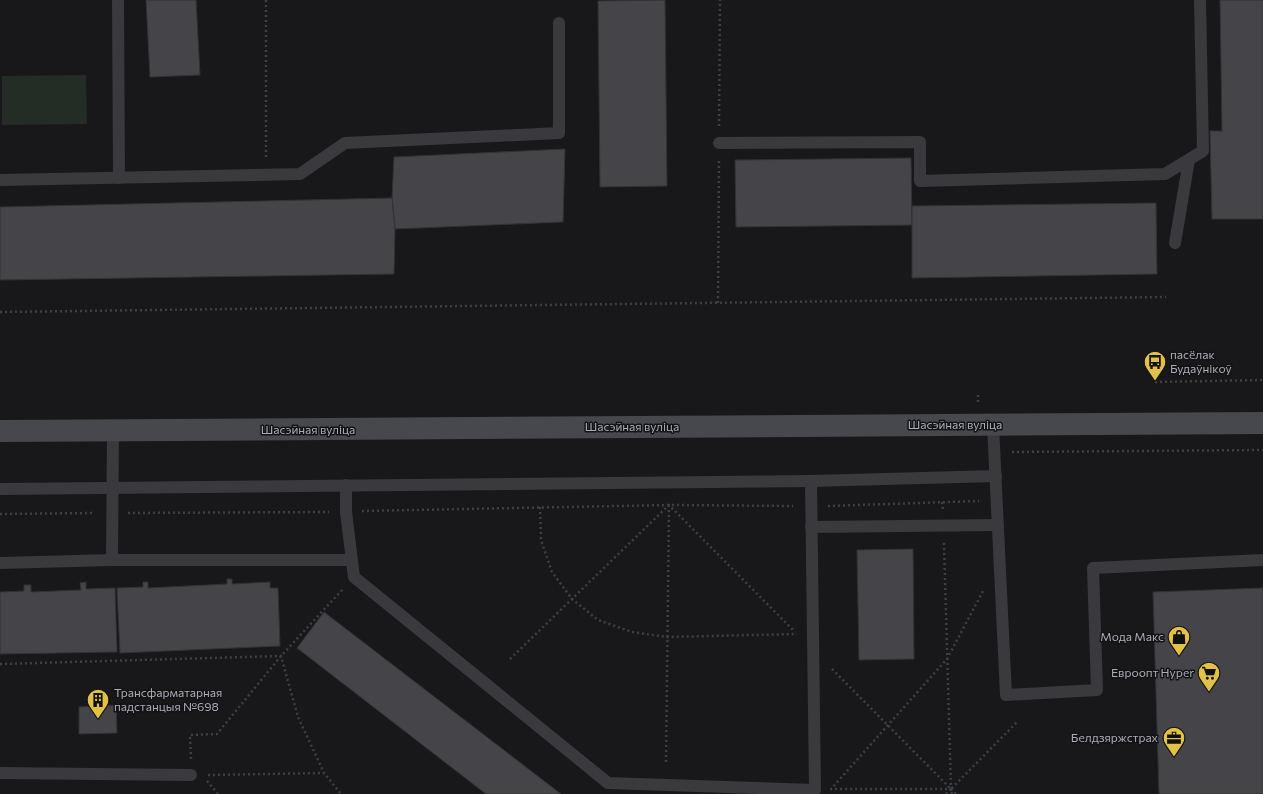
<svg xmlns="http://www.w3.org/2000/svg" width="1263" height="794" font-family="Commissioner,sans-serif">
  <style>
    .green { fill: #242c26 }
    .building { fill: #454549; stroke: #323235 }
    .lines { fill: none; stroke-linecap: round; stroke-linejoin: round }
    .path { stroke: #3f4045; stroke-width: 2.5; stroke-dasharray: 2 3; stroke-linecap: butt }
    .lane { stroke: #39393e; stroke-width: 12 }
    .secondary { stroke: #47484e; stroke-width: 22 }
    .labels { text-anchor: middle; stroke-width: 3; stroke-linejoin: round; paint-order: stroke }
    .poi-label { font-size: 12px; fill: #abaeb8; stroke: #131315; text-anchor: end }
    .street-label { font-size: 12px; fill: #abaeb8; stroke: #131315 }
  </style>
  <rect width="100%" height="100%" fill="#18181a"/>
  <polygon class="green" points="86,75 87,124 2,125 2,76"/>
  <g class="building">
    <polygon points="146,0 196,0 200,75 150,77"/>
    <polygon points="665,0 667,186 600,187 598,1"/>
    <polygon points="1220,0 1263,0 1263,219 1212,219 1210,131 1222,131"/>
    <polygon points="565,149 563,222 395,229 392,198 394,157"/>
    <polygon points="911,158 912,225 736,227 735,160"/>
    <polygon points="392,198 395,229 394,274 0,280 0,207"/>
    <polygon points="1156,203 1157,274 912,278 912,206"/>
    <polygon points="913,549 914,659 859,660 857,550"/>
    <polygon points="227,579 232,579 232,584 270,582 270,588 278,588 280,646 120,653 117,588 143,587 143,582 148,582 148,588 227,584"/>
    <polygon points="86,582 86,589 115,588 117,652 0,654 0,592 24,591 24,585 31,585 31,592 81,590 80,583"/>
    <polygon points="1263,588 1263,794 1159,794 1153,592"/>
    <polygon points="324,612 561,794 486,794 297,648"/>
    <polygon points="116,705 117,733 79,734 79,707"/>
  </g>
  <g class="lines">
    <g class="path">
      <polyline points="266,0 266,157"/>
      <polyline points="719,126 720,0"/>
      <polyline points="718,303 719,159"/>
      <polyline points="0,312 1166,297"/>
      <polyline points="1155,382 1263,380"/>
      <polyline points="978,395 978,403"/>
      <polyline points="1012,452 1263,450"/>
      <polyline points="942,502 943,510"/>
      <polyline points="828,506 979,501"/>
      <polyline points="540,507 541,540 552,572 572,599 598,620 632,632 667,637 797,634"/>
      <polyline points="362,511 669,505 793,506"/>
      <polyline points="128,513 329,512"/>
      <polyline points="0,514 95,513"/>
      <polyline points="944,543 951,789 831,789 947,659 983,591"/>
      <polyline points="510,659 669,505 795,632"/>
      <polyline points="0,664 281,656 298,717 324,773 341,794"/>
      <polyline points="832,669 951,789 1017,722"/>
      <polyline points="191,759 190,735 217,734 281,656 343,589"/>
      <polyline points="666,762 669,506"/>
      <polyline points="208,775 324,773"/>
      <polyline points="207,781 218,794"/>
      <polyline points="946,794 951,789"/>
      <polyline points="952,794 951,789 956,794"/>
    </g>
    <g class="lane">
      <polyline points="118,0 119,178"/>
      <polyline points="719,143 920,142 920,181 1165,174 1203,151 1200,0"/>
      <polyline points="0,180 300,174 345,143 559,133 559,23"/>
      <polyline points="1175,243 1189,160"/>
      <polyline points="993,425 1006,695 1097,690 1093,568 1263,560"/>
      <polyline points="346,485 346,512 354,577 608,783 815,790 811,481"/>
      <polyline points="0,489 811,481 996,476"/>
      <polyline points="811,527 998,525"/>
      <polyline points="112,560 351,560"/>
      <polyline points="0,563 112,560 113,431"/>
      <polyline points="0,773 191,775"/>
    </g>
    <polyline class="secondary" points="0,431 1263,423"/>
  </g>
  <defs>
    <g id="bus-pin" transform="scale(1.15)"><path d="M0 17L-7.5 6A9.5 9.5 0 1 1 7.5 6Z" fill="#e2c147" stroke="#131315"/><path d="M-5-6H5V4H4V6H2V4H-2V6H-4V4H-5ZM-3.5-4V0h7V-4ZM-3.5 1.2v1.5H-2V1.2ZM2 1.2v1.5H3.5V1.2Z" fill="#111"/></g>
    <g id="shop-pin" transform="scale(1.15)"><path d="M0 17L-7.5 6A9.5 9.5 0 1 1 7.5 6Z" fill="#e2c147" stroke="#131315"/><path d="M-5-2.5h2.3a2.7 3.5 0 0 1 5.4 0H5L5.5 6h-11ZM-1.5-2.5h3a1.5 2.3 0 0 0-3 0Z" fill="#111"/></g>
    <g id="supermarket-pin" transform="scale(1.15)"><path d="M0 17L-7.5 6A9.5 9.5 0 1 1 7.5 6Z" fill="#e2c147" stroke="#131315"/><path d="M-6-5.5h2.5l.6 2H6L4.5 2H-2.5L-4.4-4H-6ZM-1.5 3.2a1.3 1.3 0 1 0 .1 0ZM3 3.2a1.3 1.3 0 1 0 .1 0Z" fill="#111"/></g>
    <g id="building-pin" transform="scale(1.15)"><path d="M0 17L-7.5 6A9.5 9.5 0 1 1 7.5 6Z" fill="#e2c147" stroke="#131315"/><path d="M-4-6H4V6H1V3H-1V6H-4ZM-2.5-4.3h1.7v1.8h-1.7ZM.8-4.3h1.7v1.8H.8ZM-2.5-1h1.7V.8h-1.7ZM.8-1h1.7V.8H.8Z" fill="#111"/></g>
    <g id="office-pin" transform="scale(1.15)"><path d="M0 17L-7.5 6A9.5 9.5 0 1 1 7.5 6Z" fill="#e2c147" stroke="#131315"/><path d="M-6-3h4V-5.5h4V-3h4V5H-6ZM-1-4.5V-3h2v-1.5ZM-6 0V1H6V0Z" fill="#111"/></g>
  </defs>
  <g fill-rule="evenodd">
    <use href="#bus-pin" x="1155" y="362"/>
    <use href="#shop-pin" x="1179" y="637"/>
    <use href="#supermarket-pin" x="1209" y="673"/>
    <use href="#building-pin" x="98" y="700"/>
    <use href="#office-pin" x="1174" y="738"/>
  </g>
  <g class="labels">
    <g class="poi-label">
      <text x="1170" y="359" text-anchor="start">пасёлак<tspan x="1170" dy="14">Будаўнікоў</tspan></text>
      <text x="1164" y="641">Мода Макс</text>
      <text x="1194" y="677">Евроопт Hyper</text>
      <text x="114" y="697" text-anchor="start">Трансфарматарная<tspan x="114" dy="14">падстанцыя №698</tspan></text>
      <text x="1158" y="742">Белдзяржстрах</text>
    </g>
    <g class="street-label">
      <text x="955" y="429">Шасэйная вуліца</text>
      <text x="632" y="431">Шасэйная вуліца</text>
      <text x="308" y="434">Шасэйная вуліца</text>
    </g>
  </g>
</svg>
